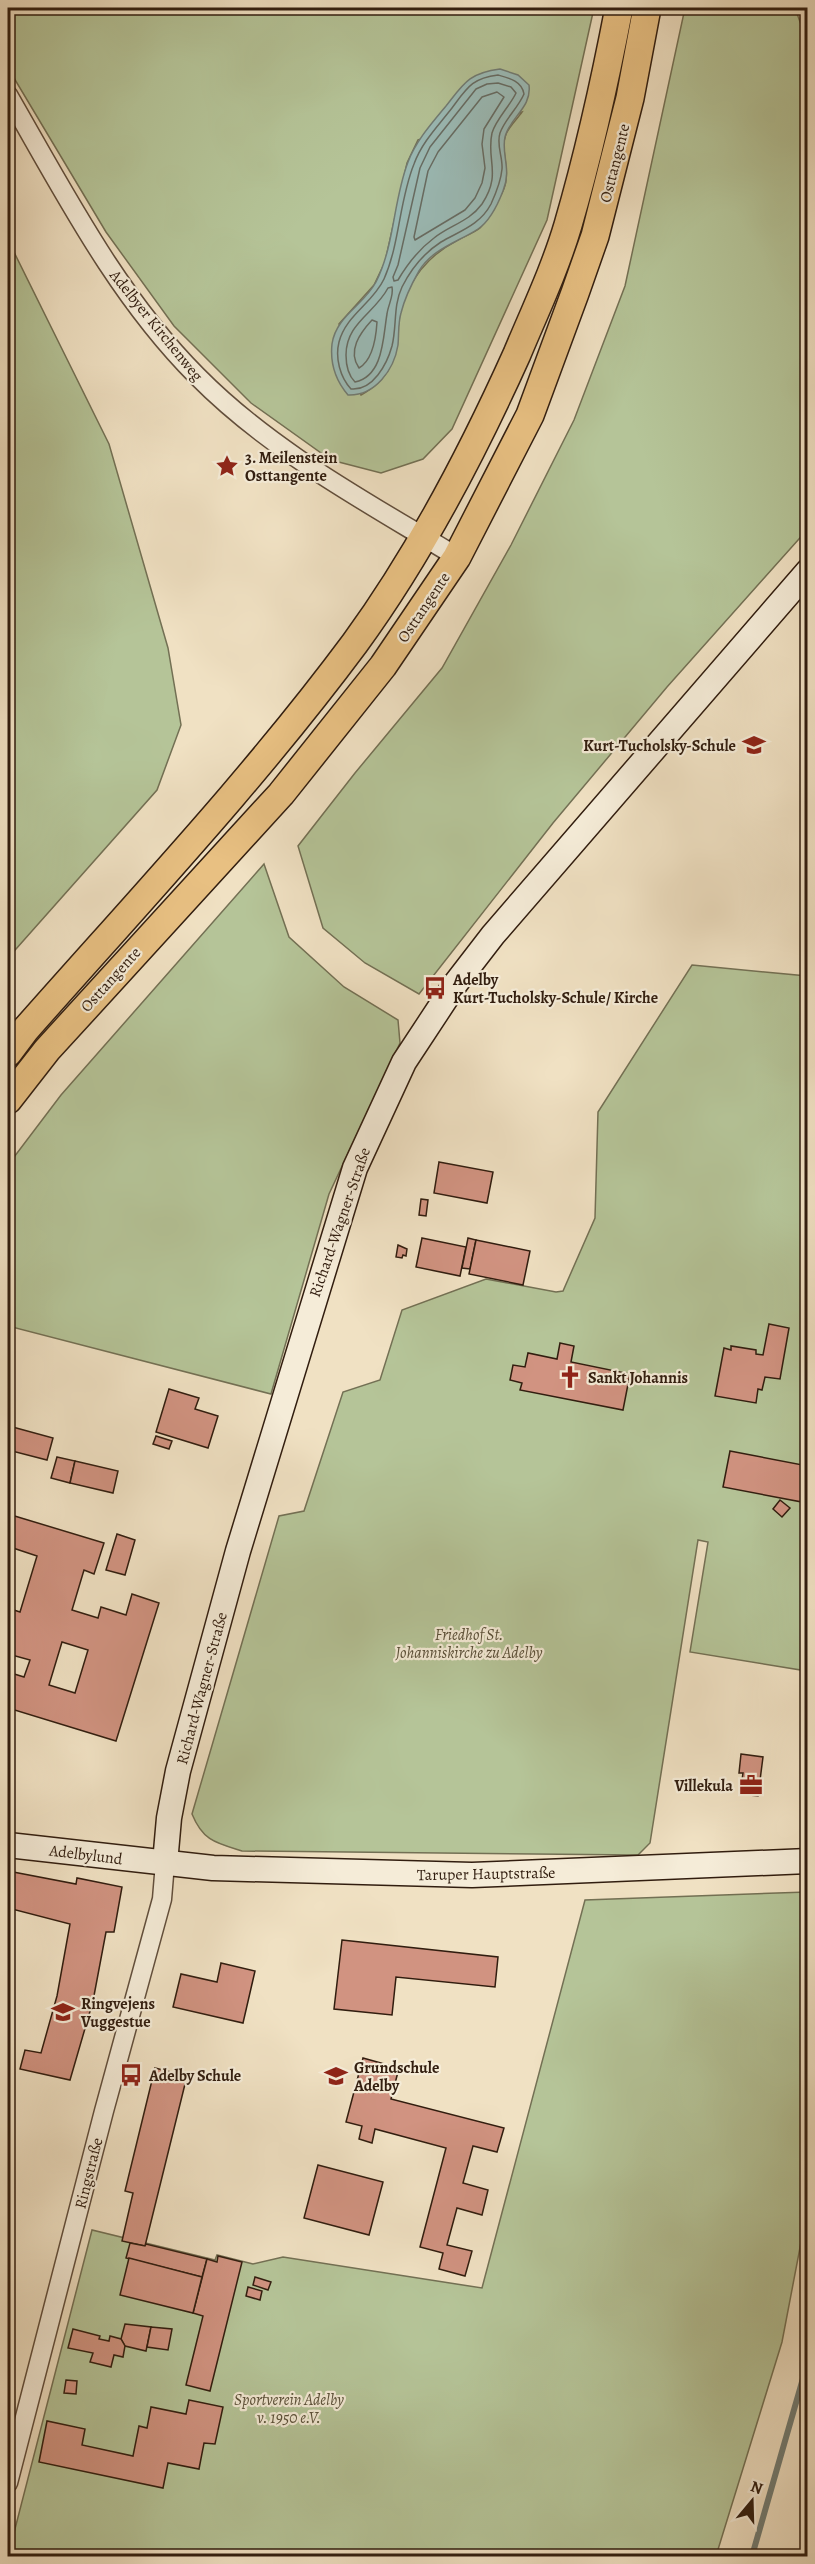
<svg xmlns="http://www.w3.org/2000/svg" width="815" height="2564" font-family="Alegreya,serif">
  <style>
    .green { fill: #b5c498; stroke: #737054; stroke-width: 1.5; fill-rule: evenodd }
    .water { fill: #9bbcb8; stroke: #717c74; stroke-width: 1.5 }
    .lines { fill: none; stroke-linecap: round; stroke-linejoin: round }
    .shore { stroke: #666c64; stroke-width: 1.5 }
    .stream { stroke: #717c74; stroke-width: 6 }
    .building { fill: #d19381; stroke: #311d0f; stroke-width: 1.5; fill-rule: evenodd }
    .street-casing { stroke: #614e3c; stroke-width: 21 }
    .secondary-casing { stroke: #311d0f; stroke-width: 27 }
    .primary-casing { stroke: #311d0f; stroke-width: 30 }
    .street { stroke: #f5ecd8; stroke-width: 18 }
    .secondary { stroke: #f5ecd8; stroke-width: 24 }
    .primary { stroke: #e8c082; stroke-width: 27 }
    .labels { text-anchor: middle; stroke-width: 4.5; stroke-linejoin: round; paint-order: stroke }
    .street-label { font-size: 16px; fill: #311d0f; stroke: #f5ecd8 }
    .poi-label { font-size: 16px; font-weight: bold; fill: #311d0f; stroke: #f5ecd8; text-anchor: start }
    .park-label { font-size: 16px; font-style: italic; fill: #594f38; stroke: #f5ecd8 }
  </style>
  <rect width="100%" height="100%" fill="#f0e1c3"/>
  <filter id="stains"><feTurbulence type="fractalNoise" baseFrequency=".00333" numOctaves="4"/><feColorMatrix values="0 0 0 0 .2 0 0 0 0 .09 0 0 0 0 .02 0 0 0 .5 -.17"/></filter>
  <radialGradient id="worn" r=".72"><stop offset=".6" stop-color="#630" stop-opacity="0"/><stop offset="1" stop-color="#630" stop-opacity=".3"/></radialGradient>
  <g class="green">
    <path d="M8 8H594L547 220 452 429 423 459 381 473 331 460 251 403 174 326 106 232 8 68ZM522 112C517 119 509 127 506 134 499 151 513 173 502 193 496 203 489 219 480 228 474 233 463 237 456 241 435 252 420 267 409 288 387 328 412 367 361 395L339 324 374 285 385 262 407 163 418 140Z"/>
    <polygon points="685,8 795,8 807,41 807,530 667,687 553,823 419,994 365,963 323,928 298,846 355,773 442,668 511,545 574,420 625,286"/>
    <polygon points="8,240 109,444 168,648 181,725 157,790 8,958"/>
    <polygon points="264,864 289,937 344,987 398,1020 400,1043 329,1194 271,1394 8,1326 8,1165 61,1095"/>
    <path d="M692 965 807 976V1671L690 1652 708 1542 698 1540 650 1843 638 1855 242 1851C216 1843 203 1841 192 1814L279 1516 304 1511 343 1392 380 1380 402 1310 486 1279 556 1292 563 1291 595 1218 598 1112Z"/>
    <polygon points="807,1892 807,2211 782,2342 716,2556 8,2556 92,2230 215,2260 217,2255 253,2264 283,2257 482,2288 585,1900"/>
  </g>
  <path class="water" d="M500 69 518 75 529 85C532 108 510 117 505 137 501 154 512 169 503 191 498 204 490 221 478 229 458 242 432 249 419 271 411 285 405 297 401 313 398 323 399 334 398 345 394 370 375 396 348 395 336 381 330 363 332 344 336 316 364 305 376 282 395 244 393 201 408 162 416 141 431 124 446 106 464 83 469 73 500 69Z"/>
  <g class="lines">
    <g class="shore">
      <path d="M498 75C509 78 522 81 524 94 518 108 505 119 500 133 496 145 503 157 502 169 501 181 496 193 491 204 480 225 460 231 441 242 424 253 411 269 402 287 393 306 397 326 392 346 387 364 373 391 351 389 340 377 335 358 339 342 346 315 373 303 384 279 400 243 399 201 414 164 422 142 438 126 452 108 467 88 472 78 498 75Z"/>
      <path d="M498 83 511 87 516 93C510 106 496 119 492 133 486 160 502 174 482 204 469 222 450 225 434 238 418 250 408 263 398 280L394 281 393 277 398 265 420 168 430 147 476 89 487 84Z"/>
      <polygon points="497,92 504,97 484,129 482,144 485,168 482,183 475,198 465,210 415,240 414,237 428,171 438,152 482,97"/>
      <path d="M392 287C394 296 388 305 387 314 383 336 384 376 355 382 348 375 346 364 346 355 346 323 375 313 388 288Z"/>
      <path d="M372 320 377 322C376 338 373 360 359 368 347 351 360 333 372 320Z"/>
    </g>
    <polyline class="stream" points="752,2556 808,2361"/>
  </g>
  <g class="building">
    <polygon points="439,1162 493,1172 487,1203 434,1193"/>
    <polygon points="421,1199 428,1200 426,1216 419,1215"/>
    <polygon points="422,1238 466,1247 460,1276 416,1267"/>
    <polygon points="468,1238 476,1240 470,1269 462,1268"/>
    <polygon points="476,1240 530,1251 523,1285 469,1274"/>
    <polygon points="398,1245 407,1249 406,1256 403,1255 402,1258 396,1257"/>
    <polygon points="769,1324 789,1328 780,1379 765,1377 762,1390 758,1389 756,1403 715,1396 724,1348 731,1350 731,1346 756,1350 756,1354 763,1355"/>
    <polygon points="804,1331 808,1332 808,1349 801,1348"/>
    <polygon points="560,1343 574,1346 571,1362 630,1374 623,1410 520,1390 522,1383 510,1380 513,1365 525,1367 528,1353 557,1359"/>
    <polygon points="169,1389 199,1398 195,1409 218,1416 208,1448 156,1432"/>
    <polygon points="9,1426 53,1438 47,1460 8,1450"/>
    <polygon points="156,1436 172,1441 169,1449 153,1444"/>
    <polygon points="730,1451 808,1466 802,1502 723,1487"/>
    <polygon points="57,1457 75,1461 70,1483 51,1478"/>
    <polygon points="75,1461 118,1471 113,1493 70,1483"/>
    <polygon points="780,1500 790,1508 782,1517 773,1509"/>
    <path d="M8 1514 104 1543 94 1574 84 1570 72 1610 98 1618 101 1607 126 1615 132 1594 159 1603 116 1741 8 1708V1672L24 1677 30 1660 8 1654V1608L20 1612 37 1556 13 1548 8 1566ZM62 1642 88 1650 75 1693 49 1685Z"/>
    <polygon points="117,1534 135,1540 125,1575 106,1570"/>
    <polygon points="741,1754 763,1757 758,1796 740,1794 743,1773 739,1773"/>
    <polygon points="8,1871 76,1884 77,1878 122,1887 114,1932 106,1932 93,2001 70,2080 20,2069 25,2050 41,2053 57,1996 70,1924 8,1908"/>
    <polygon points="342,1940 498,1957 495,1987 396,1977 392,2015 334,2009"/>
    <polygon points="221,1963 255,1971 243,2023 173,2007 181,1974 217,1982"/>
    <polygon points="363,2058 399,2068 391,2099 504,2128 497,2152 473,2146 463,2183 488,2190 482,2215 457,2208 447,2245 472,2251 465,2276 439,2269 443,2253 420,2247 446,2148 375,2129 372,2143 359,2139 362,2126 346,2122"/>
    <polygon points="155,2068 187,2076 145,2246 122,2241 133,2193 125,2191"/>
    <polygon points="318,2165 383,2182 369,2235 304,2218"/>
    <polygon points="130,2243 145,2246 146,2244 207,2259 202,2277 126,2258"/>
    <polygon points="218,2256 242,2262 210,2391 186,2385 203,2316 193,2313 207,2259 217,2262"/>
    <polygon points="129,2258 202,2277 193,2313 120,2295"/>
    <polygon points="255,2277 271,2282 268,2290 253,2285"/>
    <polygon points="248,2287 262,2291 260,2300 246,2296"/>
    <polygon points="125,2324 151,2327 146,2351 125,2346 121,2339"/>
    <polygon points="151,2327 172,2329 168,2350 147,2347"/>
    <polygon points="73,2329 100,2336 99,2339 109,2341 110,2336 121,2339 125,2346 123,2357 114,2355 111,2367 90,2362 93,2353 68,2348"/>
    <polygon points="66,2380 77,2381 76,2394 64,2393"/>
    <polygon points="189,2400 223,2407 215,2444 204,2443 199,2469 168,2463 163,2488 39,2462 47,2421 85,2429 82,2445 133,2456 139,2426 147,2428 151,2407 186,2414"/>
  </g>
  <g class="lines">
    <g class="street-casing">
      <g id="street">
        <path d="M8 95C64 192 117 296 197 376 272 452 367 502 457 557"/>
        <polyline points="8,2483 104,2111 162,1899 165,1863"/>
      </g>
    </g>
    <g class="secondary-casing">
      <g id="secondary">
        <polyline points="8,1845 213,1868 472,1875 808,1861"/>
        <polyline points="165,1863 169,1818 178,1771 238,1551 355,1168 404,1062 456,983 493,935 808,571"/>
      </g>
    </g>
    <g class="primary-casing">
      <g id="primary">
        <path d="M8 1053 26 1029C138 902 254 779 355 643 420 554 472 454 517 354 535 311 555 269 568 225 589 153 605 81 619 8"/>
        <polyline points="8,1100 47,1050 281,794 383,666 457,557 530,415 575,293 595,236 630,98 647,8"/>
      </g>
    </g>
    <use href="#street" class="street"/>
    <use href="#secondary" class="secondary"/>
    <use href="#primary" class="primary"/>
  </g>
  <defs>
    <g id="sight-bare" transform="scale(1.8)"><path d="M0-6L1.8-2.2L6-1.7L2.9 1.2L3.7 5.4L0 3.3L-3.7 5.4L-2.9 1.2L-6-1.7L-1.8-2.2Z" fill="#8f2418" stroke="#f5ecd8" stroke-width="2.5" paint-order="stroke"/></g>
    <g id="school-bare" transform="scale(1.8)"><path d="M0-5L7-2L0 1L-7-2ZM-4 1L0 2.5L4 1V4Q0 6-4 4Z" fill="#8f2418" stroke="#f5ecd8" stroke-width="2.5" paint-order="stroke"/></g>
    <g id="bus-bare" transform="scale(1.8)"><path d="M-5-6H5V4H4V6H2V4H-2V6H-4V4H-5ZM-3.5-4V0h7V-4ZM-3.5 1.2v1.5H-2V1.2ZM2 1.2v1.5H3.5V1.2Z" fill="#8f2418" stroke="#f5ecd8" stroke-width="2.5" paint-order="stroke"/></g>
    <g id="church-bare" transform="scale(1.8)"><path d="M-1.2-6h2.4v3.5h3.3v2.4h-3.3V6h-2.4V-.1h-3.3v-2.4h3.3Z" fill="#8f2418" stroke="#f5ecd8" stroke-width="2.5" paint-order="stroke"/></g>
    <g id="office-bare" transform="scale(1.8)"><path d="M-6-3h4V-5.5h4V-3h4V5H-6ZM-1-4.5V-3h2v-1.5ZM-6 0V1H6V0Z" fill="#8f2418" stroke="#f5ecd8" stroke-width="2.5" paint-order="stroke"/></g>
  </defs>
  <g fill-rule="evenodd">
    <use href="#sight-bare" x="227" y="466"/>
    <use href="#school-bare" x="754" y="745"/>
    <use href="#bus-bare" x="435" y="988"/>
    <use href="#church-bare" x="570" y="1377"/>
    <use href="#office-bare" x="751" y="1785"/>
    <use href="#school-bare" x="63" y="2012"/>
    <use href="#bus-bare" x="131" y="2075"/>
    <use href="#school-bare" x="336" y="2076"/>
  </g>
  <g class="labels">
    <g class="street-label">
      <text transform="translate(614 163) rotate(-76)" y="6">Osttangente</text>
      <text transform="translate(157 325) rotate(51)" y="6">Adelbyer Kirchenweg</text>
      <text transform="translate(423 607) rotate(-56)" y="6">Osttangente</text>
      <text transform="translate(110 979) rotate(-48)" y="6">Osttangente</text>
      <text transform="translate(339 1222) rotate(-71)" y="6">Richard-Wagner-Straße</text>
      <text transform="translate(201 1688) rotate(-75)" y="6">Richard-Wagner-Straße</text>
      <text transform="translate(86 1854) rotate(7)" y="6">Adelbylund</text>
      <text transform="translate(486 1873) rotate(-1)" y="6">Taruper Hauptstraße</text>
      <text transform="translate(88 2173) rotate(-76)" y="6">Ringstraße</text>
    </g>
    <g class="poi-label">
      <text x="245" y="463">3. Meilenstein<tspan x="245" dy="18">Osttangente</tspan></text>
      <text x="736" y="751" text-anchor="end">Kurt-Tucholsky-Schule</text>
      <text x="453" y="985">Adelby<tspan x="453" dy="18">Kurt-Tucholsky-Schule/ Kirche</tspan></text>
      <text x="588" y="1383">Sankt Johannis</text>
      <text x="733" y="1791" text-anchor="end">Villekula</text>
      <text x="81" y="2009">Ringvejens<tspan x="81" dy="18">Vuggestue</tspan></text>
      <text x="354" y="2073">Grundschule<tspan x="354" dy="18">Adelby</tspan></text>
      <text x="149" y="2081">Adelby Schule</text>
    </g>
    <g class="park-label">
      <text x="469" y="1640">Friedhof St.<tspan x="469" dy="18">Johanniskirche zu Adelby</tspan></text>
      <text x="289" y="2405">Sportverein Adelby<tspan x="289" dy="18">v. 1950 e.V.</tspan></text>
    </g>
  </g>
  <rect width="815" height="2564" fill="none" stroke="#f0e1c3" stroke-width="30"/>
  <rect x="9" y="9" width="797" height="2546" fill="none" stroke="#311d0f" stroke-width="3"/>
  <rect x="15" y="15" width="785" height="2534" fill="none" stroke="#311d0f" stroke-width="1.5"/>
  <g transform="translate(752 2501) rotate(19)" stroke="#f5ecd8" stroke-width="4.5" paint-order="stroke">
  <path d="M0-4.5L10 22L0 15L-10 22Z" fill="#311d0f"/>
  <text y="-9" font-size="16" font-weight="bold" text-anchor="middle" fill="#311d0f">N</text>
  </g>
  <rect width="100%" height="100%" filter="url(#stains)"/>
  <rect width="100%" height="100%" fill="url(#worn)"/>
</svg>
